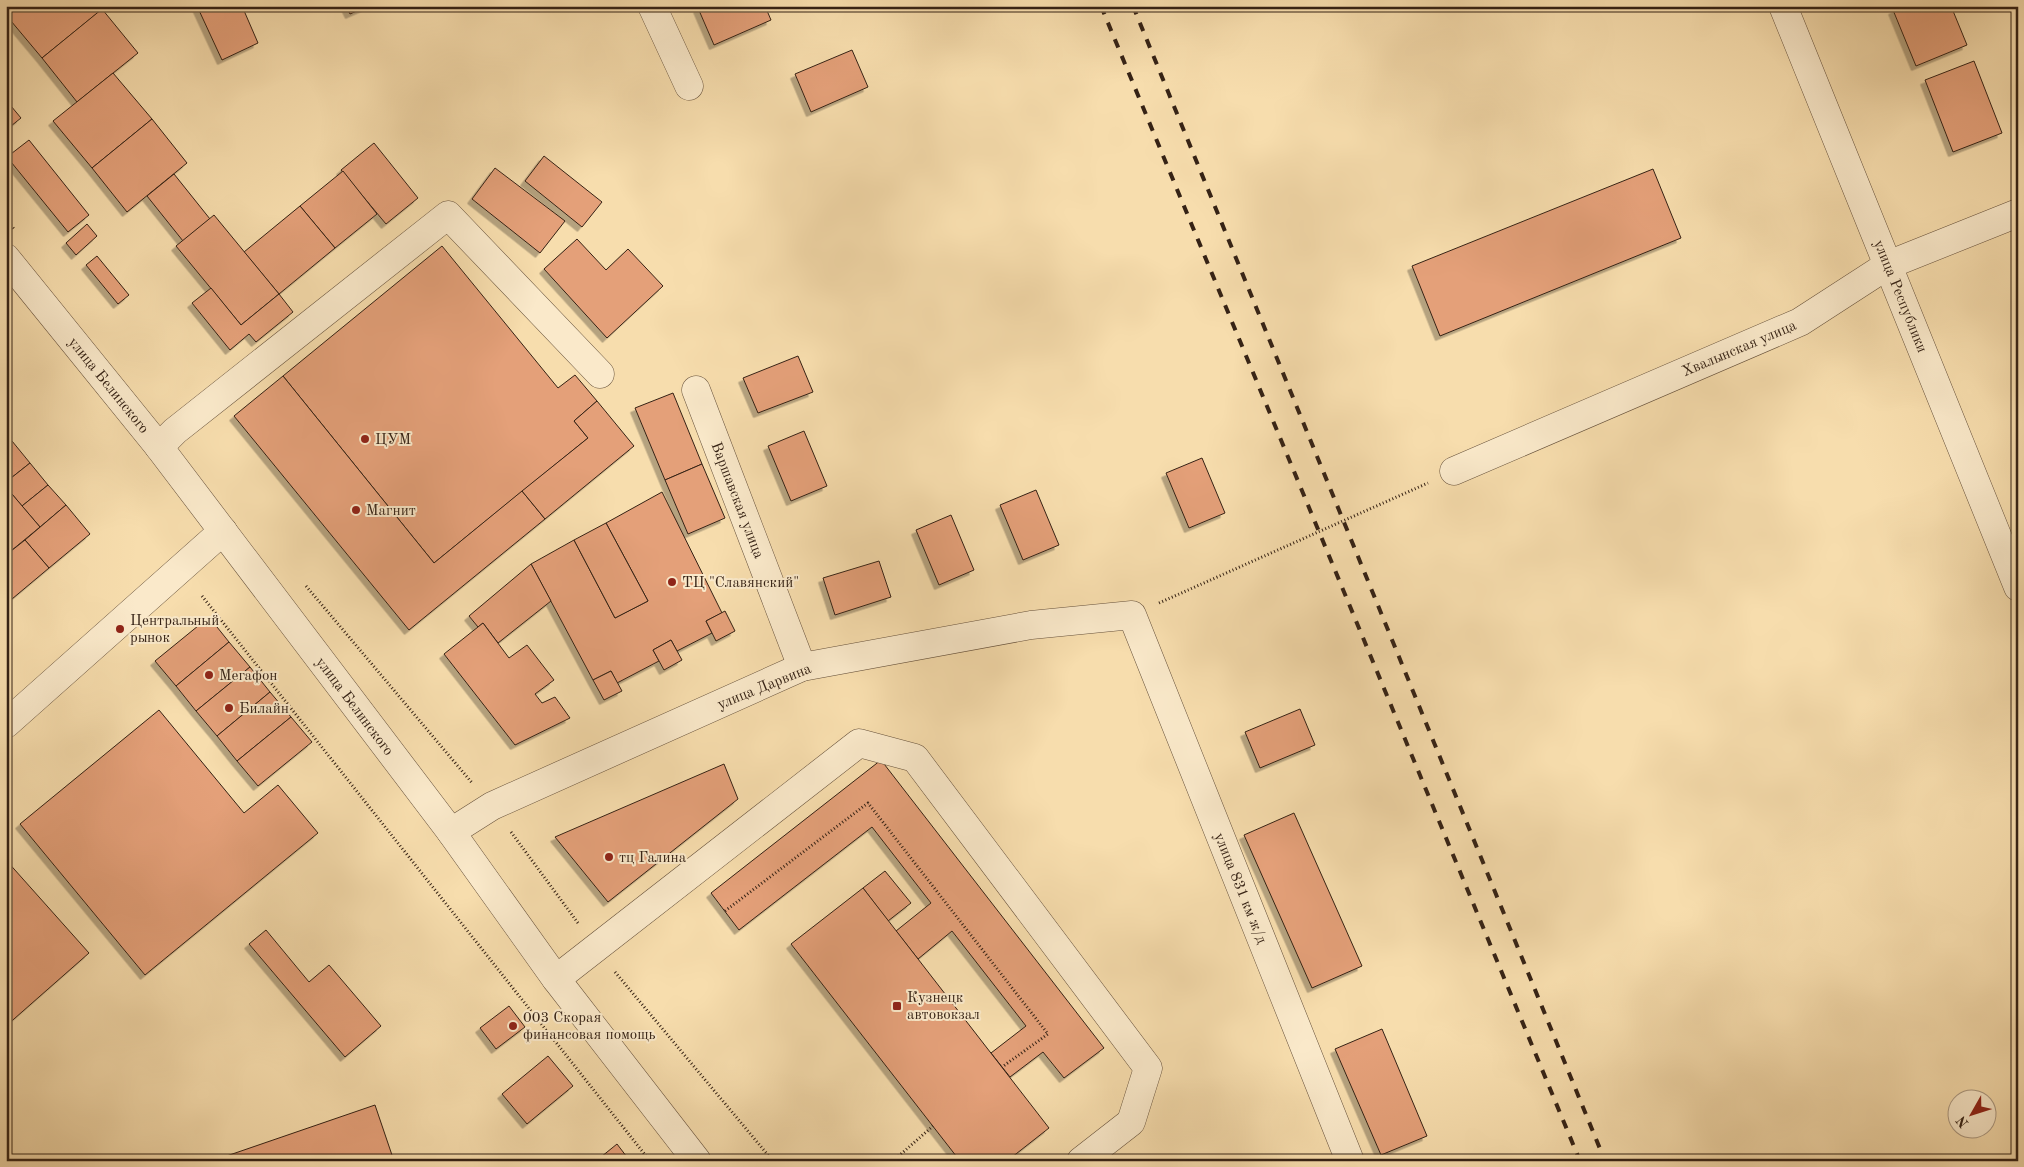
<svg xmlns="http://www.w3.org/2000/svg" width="2024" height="1167" font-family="'Old Standard TT',serif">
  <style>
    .building { fill: #e4a079; stroke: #352215; filter: url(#shadow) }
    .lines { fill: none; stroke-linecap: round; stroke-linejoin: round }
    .minor-casing { stroke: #66513b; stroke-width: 29 }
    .path { stroke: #352215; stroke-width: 3; stroke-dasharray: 1 2.5; stroke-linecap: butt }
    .minor { stroke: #fae9ca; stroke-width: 28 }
    .rail { stroke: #352215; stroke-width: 4; stroke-dasharray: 9 9; stroke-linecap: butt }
    .poi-dot { fill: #8f2418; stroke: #fae9ca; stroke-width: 2 }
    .labels { text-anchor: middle; stroke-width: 4; stroke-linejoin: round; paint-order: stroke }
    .street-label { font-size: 15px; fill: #352215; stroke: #fae9ca }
    .poi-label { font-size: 15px; fill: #352215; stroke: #fae9ca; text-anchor: start }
  </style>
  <defs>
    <filter id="shadow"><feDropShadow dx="-4.5" dy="4.5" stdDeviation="0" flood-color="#0004"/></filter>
  </defs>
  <rect width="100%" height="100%" fill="#f7ddad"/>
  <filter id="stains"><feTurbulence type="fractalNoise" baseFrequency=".004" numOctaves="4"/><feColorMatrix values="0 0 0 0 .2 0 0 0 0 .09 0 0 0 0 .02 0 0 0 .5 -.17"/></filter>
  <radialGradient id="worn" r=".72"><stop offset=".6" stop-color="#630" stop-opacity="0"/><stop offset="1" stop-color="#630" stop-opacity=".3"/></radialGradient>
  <g class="building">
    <polygon points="6,6 106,6 42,58 6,15"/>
    <polygon points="197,6 242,6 258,43 222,60"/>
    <polygon points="346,6 368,6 350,14"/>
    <polygon points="701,6 765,6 771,20 714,45 698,8"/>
    <polygon points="1902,6 1951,6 1967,45 1916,66 1893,10"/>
    <polygon points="102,9 138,53 77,102 42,58"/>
    <polygon points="852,50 868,87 811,112 795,74"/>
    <polygon points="1974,61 2002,133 1953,152 1925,80"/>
    <polygon points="113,73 152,119 92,168 53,121"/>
    <polygon points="6,100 21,118 6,130"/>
    <polygon points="152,119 187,163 127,212 92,168"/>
    <polygon points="29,140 89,215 68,232 7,157"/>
    <polygon points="374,143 418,198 386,224 341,170"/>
    <polygon points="544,156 602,202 582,227 525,181"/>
    <polygon points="495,168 565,221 540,253 472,199"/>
    <polygon points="1653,169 1681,238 1440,336 1412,266"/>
    <polygon points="343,171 377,214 335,248 300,206"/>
    <polygon points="174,174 210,219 183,241 147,196"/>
    <polygon points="300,206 335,248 279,294 244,252"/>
    <polygon points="214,215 279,294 241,325 176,246"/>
    <polygon points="87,224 97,236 76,255 66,243"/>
    <polygon points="577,239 606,270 628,249 663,286 607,338 544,269"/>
    <polygon points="442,246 558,388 575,375 597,401 574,421 588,438 434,563 283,376"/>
    <polygon points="97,256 129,295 118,304 86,265"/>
    <polygon points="211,288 241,325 279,294 293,312 256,342 249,334 230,350 192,303"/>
    <polygon points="798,356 813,392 758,413 743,378"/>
    <polygon points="283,376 434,563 522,491 545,519 409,630 234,416"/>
    <polygon points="673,393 702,464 665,480 635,408"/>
    <polygon points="597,401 634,446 545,519 522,491 588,438 574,421"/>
    <polygon points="804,431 827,486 791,501 768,446"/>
    <polygon points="12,441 30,463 6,482 6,446"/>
    <polygon points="1202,458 1225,513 1189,528 1166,473"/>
    <polygon points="30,463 48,485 22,506 6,487 6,482"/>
    <polygon points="702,464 725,518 688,534 665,480"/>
    <polygon points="48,485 66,505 40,527 22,506"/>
    <polygon points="6,487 40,527 6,555"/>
    <polygon points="1036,490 1059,545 1023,560 1000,505"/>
    <polygon points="662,492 722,613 706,621 712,633 677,651 671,640 653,650 659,661 617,683 611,671 593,680 531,564 574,540 615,618 648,601 606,523"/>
    <polygon points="66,505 90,534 49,568 25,540"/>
    <polygon points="951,515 974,570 939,585 916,530"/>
    <polygon points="606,523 648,601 615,618 574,540"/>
    <polygon points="25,540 49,568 6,604 6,555"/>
    <polygon points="879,561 891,597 835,615 823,578"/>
    <polygon points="531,564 551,601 498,643 483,623 478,627 469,616"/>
    <polygon points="725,611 735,631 716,641 706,621"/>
    <polygon points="209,617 229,642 176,686 155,661"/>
    <polygon points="483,623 509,658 527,645 554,680 535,694 542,703 555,697 570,718 515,745 444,654"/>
    <polygon points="671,640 682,660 664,670 653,650"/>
    <polygon points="229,642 250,667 196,711 176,686"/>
    <polygon points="250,667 270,692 217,736 196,711"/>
    <polygon points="611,671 622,691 604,700 593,680"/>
    <polygon points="270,692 291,717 237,761 217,736"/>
    <polygon points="1300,709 1315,745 1260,768 1245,732"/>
    <polygon points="159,710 244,813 278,785 318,833 145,975 20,824"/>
    <polygon points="291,717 312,742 258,786 237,761"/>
    <polygon points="881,760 1104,1048 1064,1078 1043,1052 1010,1077 991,1053 1026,1026 952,931 918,959 896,931 931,903 872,827 739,930 711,893"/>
    <polygon points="724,764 738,799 608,902 555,837"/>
    <polygon points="1294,813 1362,966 1312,988 1244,835"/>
    <polygon points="6,860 89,953 6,1026"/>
    <polygon points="885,871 911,903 888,921 863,888"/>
    <polygon points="863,888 1049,1128 1007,1161 960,1161 791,944"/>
    <polygon points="266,930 309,982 329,965 381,1026 345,1057 249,944"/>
    <polygon points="509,1006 525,1027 496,1049 480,1028"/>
    <polygon points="1382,1029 1427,1136 1381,1155 1335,1049"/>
    <polygon points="548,1056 573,1086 527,1124 502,1094"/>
    <polygon points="375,1105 394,1161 212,1161"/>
    <polygon points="617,1144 630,1161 596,1161"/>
  </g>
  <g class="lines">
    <g class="minor-casing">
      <g id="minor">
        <polyline points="652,6 689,86"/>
        <polyline points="1783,6 2018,587"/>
        <polyline points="6,258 159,447 451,832 556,979 697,1161"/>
        <polyline points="696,390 802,667"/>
        <polyline points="159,447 175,431 448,215 600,374"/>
        <polyline points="1454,471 1800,322 1888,265 2018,213"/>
        <polyline points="6,724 223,531"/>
        <polyline points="451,832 492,806 802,667 1031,625 1132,615 1350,1161"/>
        <polyline points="556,979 859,743 915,758 1148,1068 1131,1122 1081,1161"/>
      </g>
    </g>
    <g class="path">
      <polyline points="6,220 14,229"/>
      <polyline points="306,586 473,784"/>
      <polyline points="202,596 650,1161"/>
      <polyline points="1159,603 1428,483"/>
      <polyline points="511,832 578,923"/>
      <polyline points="725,911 868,803 1048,1034 1002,1067"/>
      <polyline points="615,972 773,1161"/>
      <polyline points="893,1161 933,1126"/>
    </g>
    <use href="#minor" class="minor"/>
    <g class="rail">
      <polyline points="1101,6 1580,1161"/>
      <polyline points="1133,6 1605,1161"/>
    </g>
  </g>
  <g class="poi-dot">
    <circle cx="365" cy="439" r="5"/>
    <circle cx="356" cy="510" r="5"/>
    <circle cx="672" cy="582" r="5"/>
    <circle cx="120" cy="629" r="5"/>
    <circle cx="209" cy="675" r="5"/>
    <circle cx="229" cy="708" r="5"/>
    <circle cx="609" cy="857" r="5"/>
    <rect x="892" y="1001" width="10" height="10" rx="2.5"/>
    <circle cx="513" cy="1026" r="5"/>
  </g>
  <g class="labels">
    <g class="street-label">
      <text transform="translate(1901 296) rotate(68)" y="5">улица Республики</text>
      <text transform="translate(1739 348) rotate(-23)" y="5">Хвалынская улица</text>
      <text transform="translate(109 385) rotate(51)" y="5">улица Белинского</text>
      <text transform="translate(738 500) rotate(69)" y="5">Варшавская улица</text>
      <text transform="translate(764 686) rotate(-22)" y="5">улица Дарвина</text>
      <text transform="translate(355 706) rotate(53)" y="5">улица Белинского</text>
      <text transform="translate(1241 888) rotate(68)" y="5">улица 831 км ж/д</text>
    </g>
    <g class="poi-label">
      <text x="375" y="444">ЦУМ</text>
      <text x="366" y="515">Магнит</text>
      <text x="682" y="587">ТЦ "Славянский"</text>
      <text x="130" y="625">Центральный<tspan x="130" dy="17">рынок</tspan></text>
      <text x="219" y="680">Мегафон</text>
      <text x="239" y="713">Билайн</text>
      <text x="619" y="862">тц Галина</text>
      <text x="907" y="1002">Кузнецк<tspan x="907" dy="17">автовокзал</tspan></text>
      <text x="523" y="1022">003 Скорая<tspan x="523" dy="17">финансовая помощь</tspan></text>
    </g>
  </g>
  <rect width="2024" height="1167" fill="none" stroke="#f7ddad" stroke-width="25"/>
  <rect x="8" y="8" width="2009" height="1152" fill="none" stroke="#352215" stroke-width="2.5"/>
  <rect x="12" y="12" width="1999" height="1142" fill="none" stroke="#352215"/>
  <g transform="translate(1972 1114) rotate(231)"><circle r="24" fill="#fae9ca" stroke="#ab9982"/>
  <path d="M0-4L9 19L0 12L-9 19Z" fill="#8f2418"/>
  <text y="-8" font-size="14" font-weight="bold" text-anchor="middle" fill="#352215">N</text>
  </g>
  <rect width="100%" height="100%" filter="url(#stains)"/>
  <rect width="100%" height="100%" fill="url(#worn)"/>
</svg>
